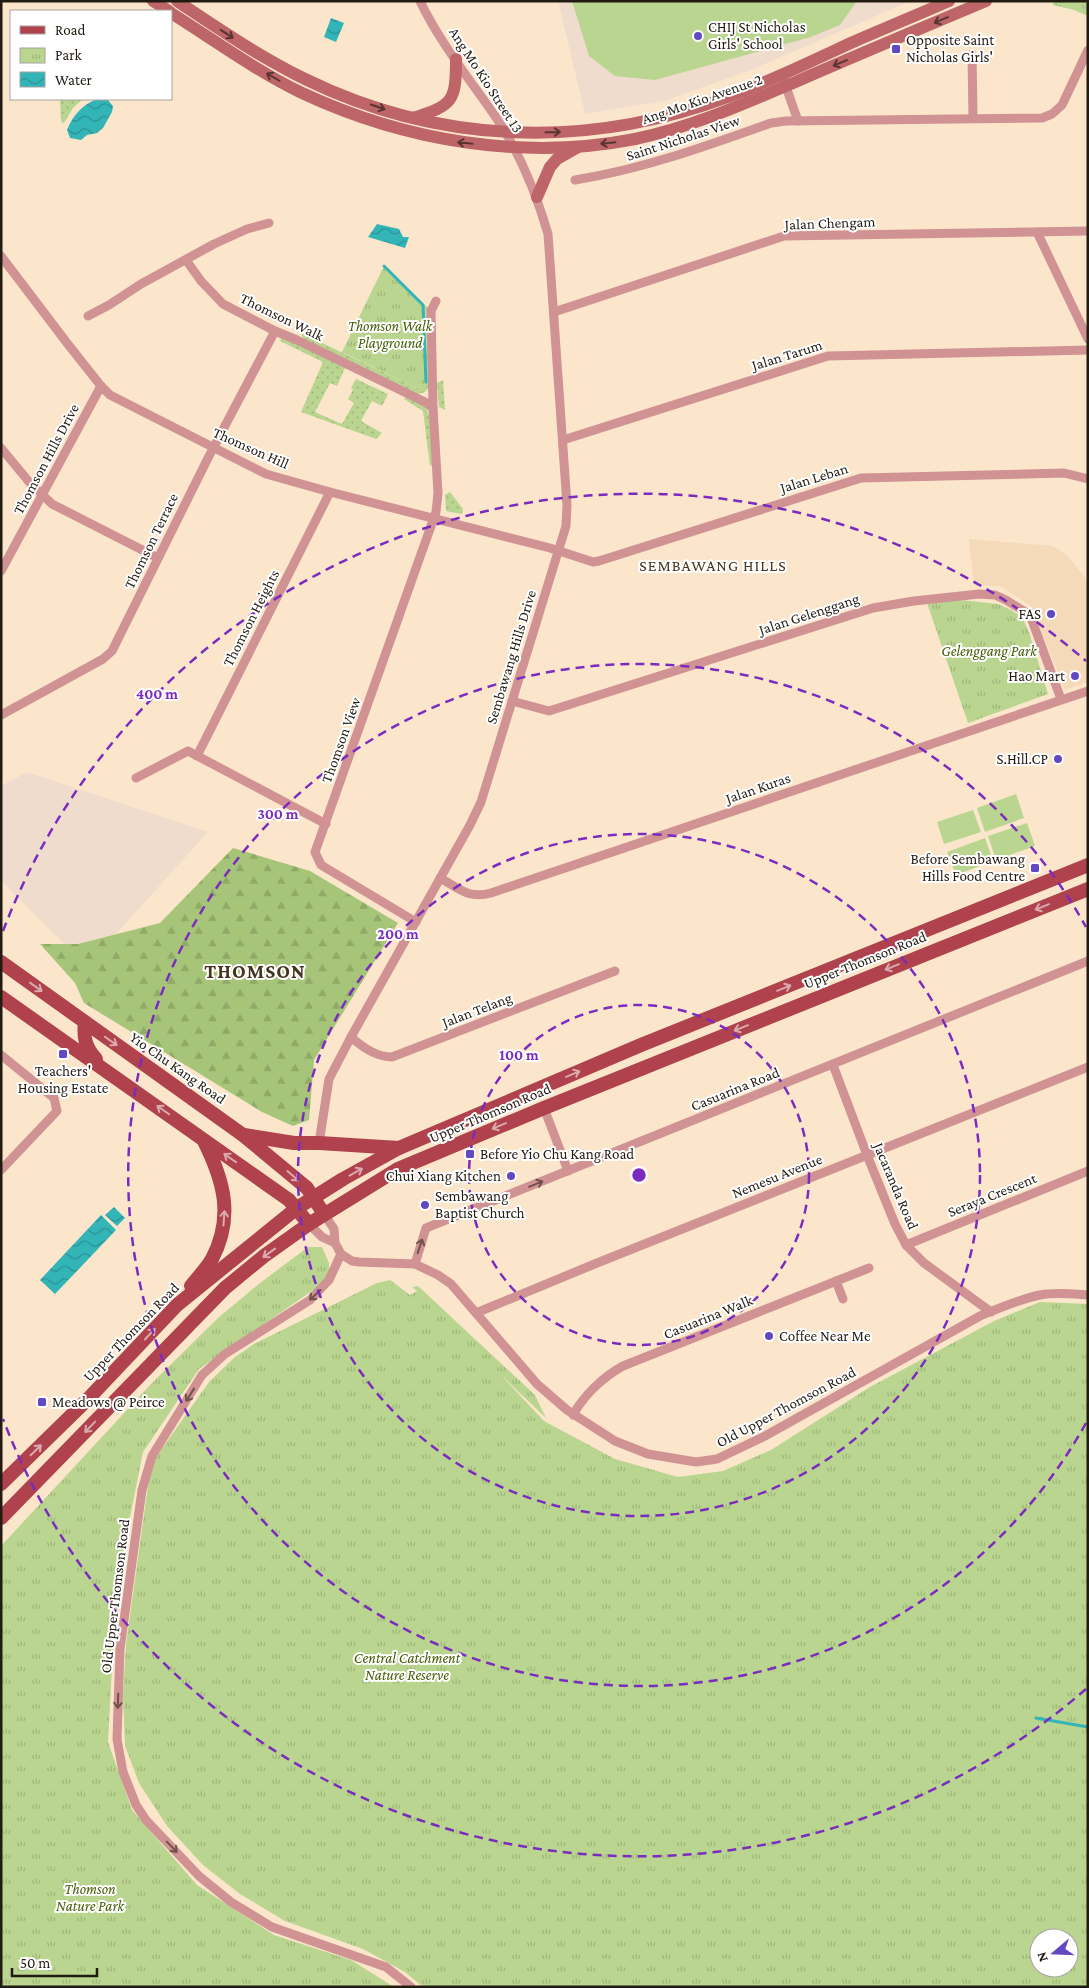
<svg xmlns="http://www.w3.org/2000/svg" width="1089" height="1988" font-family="'Crimson Pro',serif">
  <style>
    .built { fill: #f4dab9 }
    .education { fill: #f0dccd }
    .grass { fill: url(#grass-dots) }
    .forest { fill: url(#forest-firs) }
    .park { fill: url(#park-tufts); fill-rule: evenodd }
    .pitch { fill: #b9d58f }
    .water { fill: url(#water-waves) }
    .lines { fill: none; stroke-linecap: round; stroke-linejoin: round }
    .stream { stroke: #33b4b7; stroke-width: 3 }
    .street { stroke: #d09293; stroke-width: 9 }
    .secondary { stroke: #be6569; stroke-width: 12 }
    .primary { stroke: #af424c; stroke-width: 14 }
    .oneway { stroke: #593530 }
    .oneway2 { stroke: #dbaaae }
    .oneway3 { stroke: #70514c }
    .ring { fill: none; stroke: #7b2cbf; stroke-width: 2.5; stroke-dasharray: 9 6 }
    .poi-dot { fill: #6249c1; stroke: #fff; stroke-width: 2 }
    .labels { text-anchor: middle; stroke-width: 4; stroke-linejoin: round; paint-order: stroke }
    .poi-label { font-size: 15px; fill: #221b11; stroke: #fff; text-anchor: start }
    .street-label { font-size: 15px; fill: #221b11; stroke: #fff }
    .park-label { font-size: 15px; font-style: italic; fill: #445e07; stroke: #fff }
    .neighbourhood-label { font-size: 16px; letter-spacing: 1px; fill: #45351e; stroke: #fff }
    .district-label { font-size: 20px; font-weight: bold; letter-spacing: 1px; fill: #45351e; stroke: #fff }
    .centre { fill: #7b2cbf; stroke: #fff; stroke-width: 2.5 }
    .ring-label { font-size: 15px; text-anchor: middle; font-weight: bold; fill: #7b2cbf; stroke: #fff; stroke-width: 4; stroke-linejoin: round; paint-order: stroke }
  </style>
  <defs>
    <pattern id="grass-dots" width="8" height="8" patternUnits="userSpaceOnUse" patternTransform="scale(1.25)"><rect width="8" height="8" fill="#b9d58f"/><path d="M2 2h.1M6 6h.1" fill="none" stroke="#9fb67a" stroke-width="1.8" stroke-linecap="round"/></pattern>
    <pattern id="forest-firs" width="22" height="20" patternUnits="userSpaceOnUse" patternTransform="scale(1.25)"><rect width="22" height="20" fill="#a6c578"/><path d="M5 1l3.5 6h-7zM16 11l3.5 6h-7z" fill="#8fa967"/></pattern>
    <pattern id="park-tufts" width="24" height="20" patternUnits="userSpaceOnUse" patternTransform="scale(1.25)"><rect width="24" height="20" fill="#b9d58f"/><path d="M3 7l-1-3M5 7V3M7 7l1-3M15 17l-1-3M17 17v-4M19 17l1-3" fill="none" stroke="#9fb67a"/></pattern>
    <pattern id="water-waves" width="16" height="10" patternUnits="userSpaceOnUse" patternTransform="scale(1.25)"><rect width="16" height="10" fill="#33b4b7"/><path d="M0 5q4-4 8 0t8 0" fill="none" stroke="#2b9293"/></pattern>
  </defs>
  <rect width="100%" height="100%" fill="#fbe6cc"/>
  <polygon class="built" points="969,539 1053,546 1068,556 1088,581 1088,682 1065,690 1031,606 1000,586 974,585"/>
  <g class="education">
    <polygon points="558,1 911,1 748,71 664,101 585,114"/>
    <polygon points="27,772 208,832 87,966 1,881 1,786"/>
  </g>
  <g class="grass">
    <polygon points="60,99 83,99 73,108 64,123 61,121"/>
    <polygon points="425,305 431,311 433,381 425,392 418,394 304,341 301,333 417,388 421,388 428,380"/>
    <polygon points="282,336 345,368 337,386 330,383 315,412 342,424 354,403 348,399 353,390 351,388 356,379 388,394 382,406 372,401 361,421 382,433 376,439 301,412 323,362 280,341"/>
    <polygon points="443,380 445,410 439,407 437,383"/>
    <polygon points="409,395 426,407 430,418 436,463 430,466 423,411 404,399"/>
    <polygon points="450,492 463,509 462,514 446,511 445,495"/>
  </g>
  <polygon class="forest" points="233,848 310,871 398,923 314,1060 309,1120 293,1126 262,1112 84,1003 75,983 40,944 78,944 160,923"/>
  <g class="park">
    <polygon points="1053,1 1088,1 1088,16 1074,10 1053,5"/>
    <path d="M384 266 425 305 428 380C426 386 423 388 417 388L342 352Z"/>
    <polygon points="951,599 998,604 1011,610 1022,617 1029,632 1048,694 968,723 927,603"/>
    <polygon points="308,1247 322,1247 329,1263 329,1279 199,1369 143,1452 125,1542 113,1648 108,1742 132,1810 197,1885 274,1935 351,1960 394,1987 1,1987 1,1546 151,1384 218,1318 260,1283"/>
    <path d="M390 1280 410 1295 417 1291 412 1287 418 1286 535 1395 546 1418 501 1375 544 1421 615 1459 678 1477 723 1471 771 1450 870 1387 994 1321 1040 1302 1088 1304V1987H423L405 1972 363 1949 285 1921 240 1894 203 1865 167 1826 139 1783 125 1746 123 1694 126 1644 151 1464 209 1382 235 1357 254 1344 377 1283ZM1039 1938H1069V1968H1039Z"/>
  </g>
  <g class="pitch">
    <polygon points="572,1 857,1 840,25 811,37 655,80 615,76 589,56"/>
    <polygon points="1016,794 1024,818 985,832 977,808"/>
    <polygon points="973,810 981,832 944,844 937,822"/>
    <polygon points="1027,823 1035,846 996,860 988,836"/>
    <polygon points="985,838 993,861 956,875 947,852"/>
  </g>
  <g class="water">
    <polygon points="331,18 344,23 336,42 324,37"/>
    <path d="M97 99H107L113 106 112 112 103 128 97 133 87 135 81 140 70 138 67 130C73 115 82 105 97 99Z"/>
    <polygon points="377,224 399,229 403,237 409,237 405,248 368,237"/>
    <polygon points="114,1207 125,1218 117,1226 105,1215"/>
    <polygon points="101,1215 116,1230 55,1294 40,1280"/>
  </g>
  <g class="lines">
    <g class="stream">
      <polyline points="384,266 423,305 426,382"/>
      <polyline points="1036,1718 1088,1727"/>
    </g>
    <g class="street">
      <polyline points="972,54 973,118"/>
      <polyline points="784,81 798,121"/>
      <path d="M575 180C643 169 707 146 771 123L786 121 1042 118 1052 114 1062 105 1088 50"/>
      <polyline points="1037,232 1088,339"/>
      <polyline points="1,256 67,343 101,386 110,395 266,474 330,492 550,548 593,562 599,561 861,478 1064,473 1088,479"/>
      <polyline points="186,260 201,281 223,304 275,331 297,340 425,402 433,408"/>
      <polyline points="554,312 784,236 1088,231"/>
      <polyline points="88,316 109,305 141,284 214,244 247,229 269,223"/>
      <polyline points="563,440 828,356 1088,350"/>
      <polyline points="1,448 30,483 52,504 158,558"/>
      <polyline points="1,571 101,386"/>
      <polyline points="512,701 549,711 873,608 914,601 979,594 995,595 1006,600 1030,615 1061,699"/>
      <polyline points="1,715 103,659 112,651 208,458 275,331"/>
      <polyline points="197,756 330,492"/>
      <polyline points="136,778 188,751 326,824"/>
      <path d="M440 878C460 889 468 899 491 893L1088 691"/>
      <polyline points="416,922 321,865 315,852 436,512 438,493 433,408 431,311 436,301"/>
      <path d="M351 1037C362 1047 377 1057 392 1057L615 971"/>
      <polyline points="1,1055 54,1098 57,1111 1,1170"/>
      <polyline points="833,1065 867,1155 895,1224 906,1245 924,1263 991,1312"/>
      <polyline points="544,1108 568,1171"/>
      <path d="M319 1143 329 1079 351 1037 470 825 481 802 566 526 567 505 548 234C536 193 521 155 497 119 471 81 440 43 420 1"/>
      <path d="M324 1214 334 1229 335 1243 341 1254 352 1261 359 1262 415 1264 438 1275 451 1284 476 1313 537 1384 567 1410 615 1441 648 1454 696 1462 717 1459 765 1436 980 1316C999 1308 1020 1299 1040 1295 1055 1292 1073 1294 1088 1295"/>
      <polyline points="309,1224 322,1237 335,1243"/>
      <polyline points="906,1245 1088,1171"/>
      <polyline points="341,1254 329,1280 310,1300 225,1354 202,1375 152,1456 142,1490 120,1649 117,1739 123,1772 136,1805 146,1820 199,1876 231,1902 272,1927 386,1967 411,1987"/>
      <polyline points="415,1264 426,1228 1088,961"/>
      <polyline points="836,1281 843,1299"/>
      <polyline points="476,1313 597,1263 1088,1067"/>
      <path d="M573 1415C584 1395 603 1377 623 1366L869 1268"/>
    </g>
    <g class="secondary">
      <polyline points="153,1 169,11"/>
      <path d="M177 1C219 29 260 57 305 79 440 145 588 149 728 97 771 81 812 61 853 42 885 28 917 15 949 1"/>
      <path d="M171 13C214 40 256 71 302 93 405 141 523 161 635 139 693 127 746 103 800 80 862 53 924 27 986 1"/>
      <path d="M413 118C453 105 456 102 456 59"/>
      <polyline points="537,197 550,167 557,159 578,147"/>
    </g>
    <g class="primary">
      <polyline points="1,962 243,1135 307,1188 324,1214"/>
      <polyline points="1,997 289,1200 309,1224"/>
      <path d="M85 1023C83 1038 86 1048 96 1059"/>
      <polyline points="244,1135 294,1143 319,1143 399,1148"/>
      <path d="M191 1286C198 1277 207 1268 212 1259 234 1217 224 1181 204 1141"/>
      <polyline points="1,1484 88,1399 177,1305 297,1208 343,1179 399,1148 641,1045 1088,865"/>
      <polyline points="1,1518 225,1288 264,1256 309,1224 398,1169 544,1108 1088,889"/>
    </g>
  </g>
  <defs><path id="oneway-shaft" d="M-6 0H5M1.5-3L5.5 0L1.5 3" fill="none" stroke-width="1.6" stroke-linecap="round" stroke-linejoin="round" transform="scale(1.25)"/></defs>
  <g class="oneway">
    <use href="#oneway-shaft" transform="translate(941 20) rotate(157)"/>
    <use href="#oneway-shaft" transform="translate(227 34) rotate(33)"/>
    <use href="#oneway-shaft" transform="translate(840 63) rotate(157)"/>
    <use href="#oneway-shaft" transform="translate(273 77) rotate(-150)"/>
    <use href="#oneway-shaft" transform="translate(378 107) rotate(19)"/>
    <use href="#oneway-shaft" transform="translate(553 132) rotate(-1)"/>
    <use href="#oneway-shaft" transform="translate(465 143) rotate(-174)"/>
    <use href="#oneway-shaft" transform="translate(608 143) rotate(174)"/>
  </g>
  <g class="oneway2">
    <use href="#oneway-shaft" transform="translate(1042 907) rotate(158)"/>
    <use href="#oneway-shaft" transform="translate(892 967) rotate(158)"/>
    <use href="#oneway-shaft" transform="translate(36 987) rotate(36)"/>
    <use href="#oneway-shaft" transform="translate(784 988) rotate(-22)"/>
    <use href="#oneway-shaft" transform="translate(741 1028) rotate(158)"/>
    <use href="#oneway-shaft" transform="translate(111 1041) rotate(35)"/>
    <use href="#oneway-shaft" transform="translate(573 1074) rotate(-23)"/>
    <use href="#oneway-shaft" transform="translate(163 1110) rotate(-145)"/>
    <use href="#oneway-shaft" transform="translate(499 1126) rotate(157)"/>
    <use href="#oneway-shaft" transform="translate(230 1158) rotate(-145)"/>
    <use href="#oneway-shaft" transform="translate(356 1172) rotate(-29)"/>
    <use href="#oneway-shaft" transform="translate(293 1176) rotate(41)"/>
    <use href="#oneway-shaft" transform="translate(224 1218) rotate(-86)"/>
    <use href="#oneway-shaft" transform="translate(269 1253) rotate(144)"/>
    <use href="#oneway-shaft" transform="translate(150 1334) rotate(-47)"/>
    <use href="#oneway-shaft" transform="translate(90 1427) rotate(134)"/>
    <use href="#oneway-shaft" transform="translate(36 1450) rotate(-44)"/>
  </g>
  <g class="oneway3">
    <use href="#oneway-shaft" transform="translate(536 1184) rotate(-22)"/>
    <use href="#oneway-shaft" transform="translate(420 1246) rotate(-72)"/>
    <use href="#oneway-shaft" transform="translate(315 1295) rotate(138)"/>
    <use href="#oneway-shaft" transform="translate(190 1395) rotate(122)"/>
    <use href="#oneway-shaft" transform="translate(118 1701) rotate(92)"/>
    <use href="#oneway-shaft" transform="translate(172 1847) rotate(46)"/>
  </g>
  <g class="ring">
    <circle cx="639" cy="1175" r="170"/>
    <circle cx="639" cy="1175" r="341"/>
    <path d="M1086 1423A511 511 0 1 1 1086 927"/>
    <path d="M1086 1689A681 681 0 0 1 3 1419M3 931A681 681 0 0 1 1086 661"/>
  </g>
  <g class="poi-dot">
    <circle cx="698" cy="36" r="5"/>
    <rect x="891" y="44" width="10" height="10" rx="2.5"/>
    <circle cx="1051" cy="614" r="5"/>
    <circle cx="1075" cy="676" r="5"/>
    <circle cx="1058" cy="759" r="5"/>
    <rect x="1030" y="863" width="10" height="10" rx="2.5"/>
    <rect x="58" y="1049" width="10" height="10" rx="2.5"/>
    <rect x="465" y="1149" width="10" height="10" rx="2.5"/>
    <circle cx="511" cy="1176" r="5"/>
    <circle cx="425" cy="1205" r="5"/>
    <circle cx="769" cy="1336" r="5"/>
    <rect x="37" y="1397" width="10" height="10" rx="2.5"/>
  </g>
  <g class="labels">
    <g class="poi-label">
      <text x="708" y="32">CHIJ St Nicholas<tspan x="708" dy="17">Girls' School</tspan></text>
      <text x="906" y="45">Opposite Saint<tspan x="906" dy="17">Nicholas Girls'</tspan></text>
      <text x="1041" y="619" text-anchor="end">FAS</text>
      <text x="1065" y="681" text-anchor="end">Hao Mart</text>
      <text x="1048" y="764" text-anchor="end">S.Hill.CP</text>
      <text x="1025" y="864" text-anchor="end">Before Sembawang<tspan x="1025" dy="17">Hills Food Centre</tspan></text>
      <text x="63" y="1076" text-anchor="middle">Teachers'<tspan x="63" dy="17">Housing Estate</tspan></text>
      <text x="480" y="1159">Before Yio Chu Kang Road</text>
      <text x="501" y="1181" text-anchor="end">Chui Xiang Kitchen</text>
      <text x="435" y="1201">Sembawang<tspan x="435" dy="17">Baptist Church</tspan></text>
      <text x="779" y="1341">Coffee Near Me</text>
      <text x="52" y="1407">Meadows @ Peirce</text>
    </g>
    <g class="street-label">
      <text transform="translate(486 80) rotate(57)" y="5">Ang Mo Kio Street 13</text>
      <text transform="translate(702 99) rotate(-19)" y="5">Ang Mo Kio Avenue 2</text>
      <text transform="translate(683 138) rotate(-18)" y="5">Saint Nicholas View</text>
      <text transform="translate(830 223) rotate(-2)" y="5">Jalan Chengam</text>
      <text transform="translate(282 317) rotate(26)" y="5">Thomson Walk</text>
      <text transform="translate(787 355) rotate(-17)" y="5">Jalan Tarum</text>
      <text transform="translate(251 448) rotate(24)" y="5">Thomson Hill</text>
      <text transform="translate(46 459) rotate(-62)" y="5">Thomson Hills Drive</text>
      <text transform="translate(814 478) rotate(-17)" y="5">Jalan Leban</text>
      <text transform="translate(151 541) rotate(-64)" y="5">Thomson Terrace</text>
      <text transform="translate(809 614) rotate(-18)" y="5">Jalan Gelenggang</text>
      <text transform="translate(251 618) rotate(-63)" y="5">Thomson Heights</text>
      <text transform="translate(511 657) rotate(-73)" y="5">Sembawang Hills Drive</text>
      <text transform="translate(341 740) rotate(-70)" y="5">Thomson View</text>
      <text transform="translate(758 788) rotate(-19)" y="5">Jalan Kuras</text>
      <text transform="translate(865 960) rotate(-22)" y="5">Upper Thomson Road</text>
      <text transform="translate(477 1010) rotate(-21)" y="5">Jalan Telang</text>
      <text transform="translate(178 1068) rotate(35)" y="5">Yio Chu Kang Road</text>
      <text transform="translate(735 1089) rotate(-22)" y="5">Casuarina Road</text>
      <text transform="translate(490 1113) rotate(-23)" y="5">Upper Thomson Road</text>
      <text transform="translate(777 1176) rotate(-22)" y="5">Nemesu Avenue</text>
      <text transform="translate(896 1186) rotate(67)" y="5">Jacaranda Road</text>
      <text transform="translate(992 1195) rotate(-22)" y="5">Seraya Crescent</text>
      <text transform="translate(708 1317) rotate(-22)" y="5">Casuarina Walk</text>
      <text transform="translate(131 1332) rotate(-46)" y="5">Upper Thomson Road</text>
      <text transform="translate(786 1407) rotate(-28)" y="5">Old Upper Thomson Road</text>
      <text transform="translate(115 1596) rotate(-83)" y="5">Old Upper Thomson Road</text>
    </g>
    <g class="park-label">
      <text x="390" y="331">Thomson Walk<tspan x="390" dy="17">Playground</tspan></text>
      <text x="989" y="656">Gelenggang Park</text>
      <text x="407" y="1663">Central Catchment<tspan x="407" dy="17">Nature Reserve</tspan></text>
      <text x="90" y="1894">Thomson<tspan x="90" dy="17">Nature Park</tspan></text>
    </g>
    <g class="neighbourhood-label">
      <text x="713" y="571">SEMBAWANG HILLS</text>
    </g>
    <g class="district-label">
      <text x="255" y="978">THOMSON</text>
    </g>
  </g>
  <circle cx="639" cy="1175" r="8" class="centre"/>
  <g class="ring-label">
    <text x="157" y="699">400 m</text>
    <text x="278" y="819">300 m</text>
    <text x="398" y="939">200 m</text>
    <text x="519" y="1060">100 m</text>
  </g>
  <rect width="1089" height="1988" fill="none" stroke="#221b11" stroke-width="5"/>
  <rect x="10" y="10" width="162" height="90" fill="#ffffff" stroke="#a7a4a0"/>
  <rect x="20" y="26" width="25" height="8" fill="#af424c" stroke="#a7a4a0"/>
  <text x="55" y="35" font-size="15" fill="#221b11">Road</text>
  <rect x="20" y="48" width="25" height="15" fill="url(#park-tufts)" stroke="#a7a4a0"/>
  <text x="55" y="60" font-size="15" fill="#221b11">Park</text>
  <rect x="20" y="72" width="25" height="15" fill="url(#water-waves)" stroke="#a7a4a0"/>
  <text x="55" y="85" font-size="15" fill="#221b11">Water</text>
  <g transform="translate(1054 1953) rotate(251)"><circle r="24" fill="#ffffff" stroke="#a7a4a0"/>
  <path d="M0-4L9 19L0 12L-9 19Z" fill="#6249c1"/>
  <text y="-8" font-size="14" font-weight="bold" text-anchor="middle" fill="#221b11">N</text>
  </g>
  <path d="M12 1968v8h85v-8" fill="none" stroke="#221b11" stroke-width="2.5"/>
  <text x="20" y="1968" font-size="15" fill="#221b11" stroke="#ffffff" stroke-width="4" paint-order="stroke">50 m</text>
</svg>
